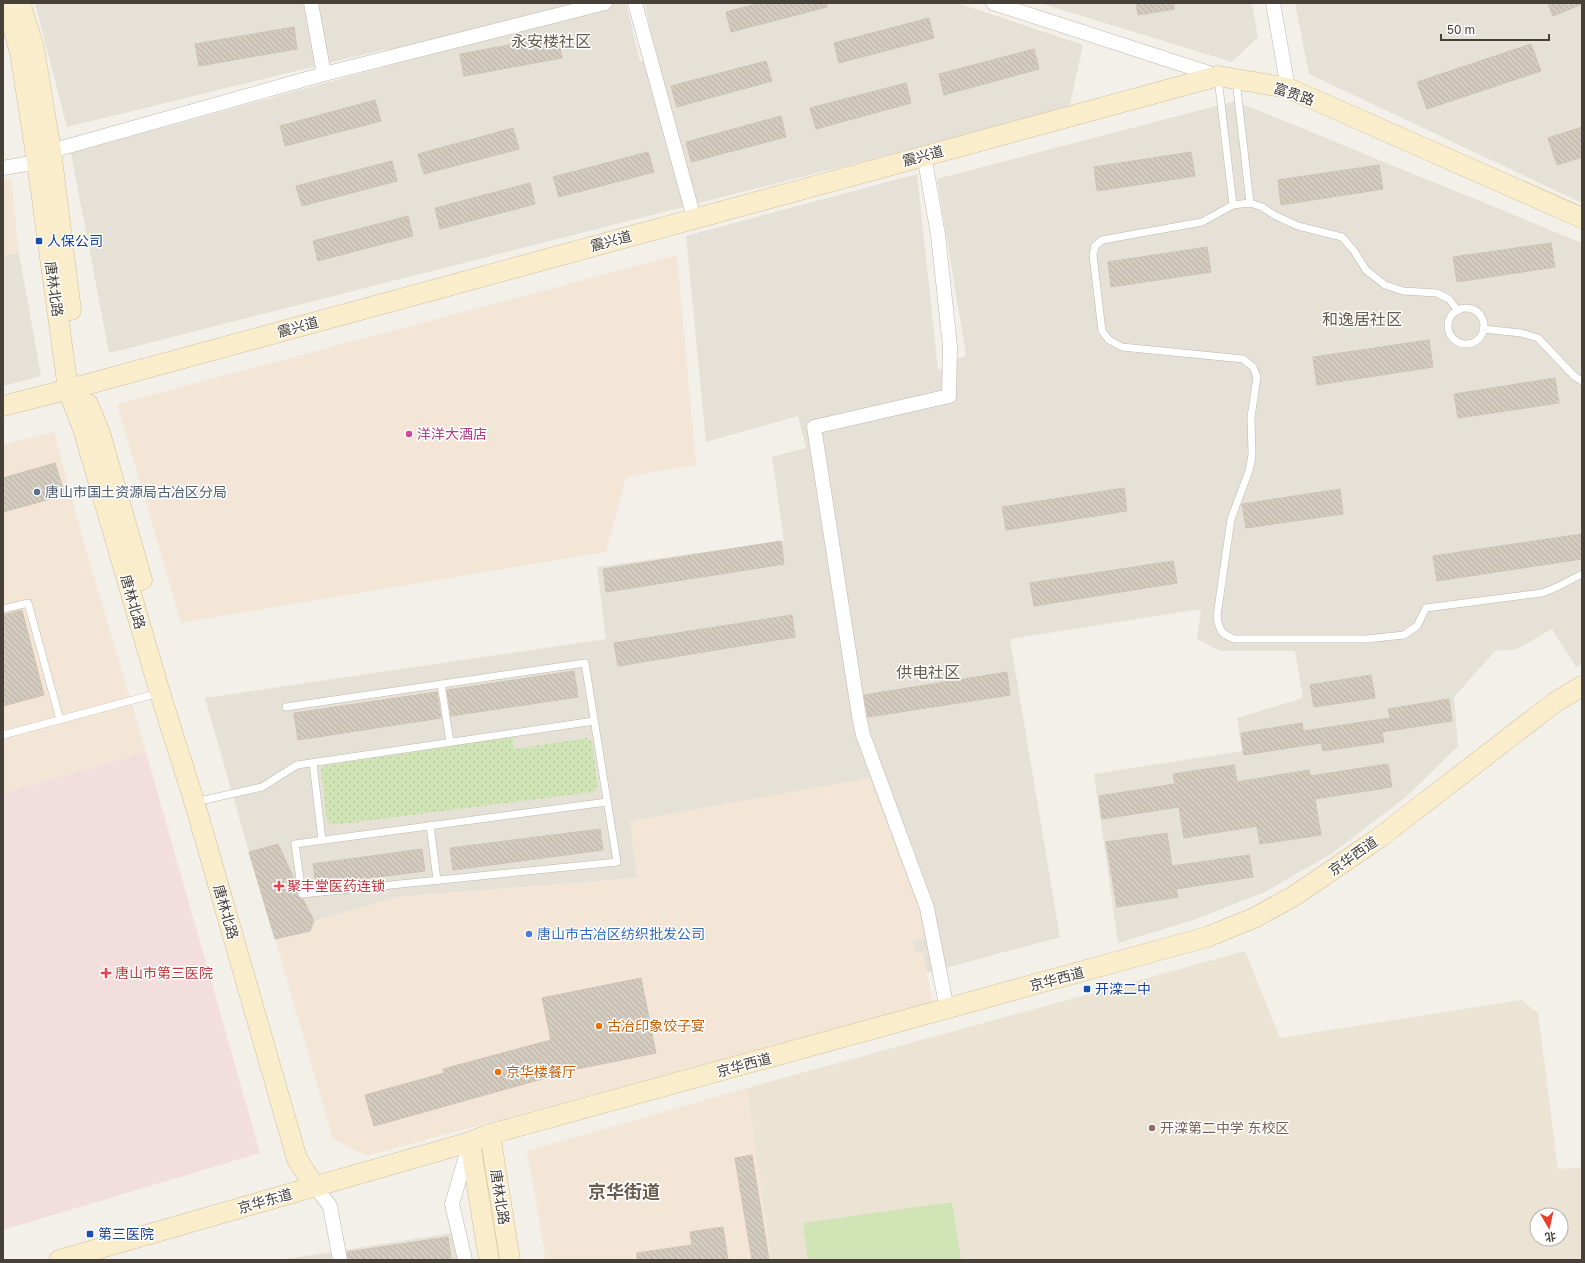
<svg xmlns="http://www.w3.org/2000/svg" width="1585" height="1263" font-family="'Golos Text','Noto Sans SC',sans-serif">
  <style>
    .residential { fill: #e6e1d7 }
    .commercial { fill: #f3e6d6 }
    .education { fill: #ebe4d4; fill-rule: evenodd }
    .medical { fill: #f2dfdd }
    .grass { fill: url(#grass-dots) }
    .pitch { fill: #d0e4b5 }
    .building { fill: url(#building-back-hatch); stroke: #cec2b3 }
    .lines { fill: none; stroke-linecap: round; stroke-linejoin: round }
    .lane-casing { stroke: #beb7ac; stroke-width: 8 }
    .street-casing { stroke: #beb7ac; stroke-width: 15 }
    .secondary-casing { stroke: #cfc09c; stroke-width: 21 }
    .lane { stroke: #fff; stroke-width: 7 }
    .street { stroke: #fff; stroke-width: 14 }
    .secondary { stroke: #faedcb; stroke-width: 20 }
    .transit-dot { fill: #1a4fb4; stroke: #fff; stroke-width: 1.5 }
    .hotel-dot { fill: #d1479c; stroke: #fff; stroke-width: 1.5 }
    .service-dot { fill: #5c6f8a; stroke: #fff; stroke-width: 1.5 }
    .health-dot { fill: #e0444e; stroke: #fff; stroke-width: 1.5 }
    .shop-dot { fill: #3f7fe0; stroke: #fff; stroke-width: 1.5 }
    .food-dot { fill: #e8710a; stroke: #fff; stroke-width: 1.5 }
    .education-dot { fill: #8d6e63; stroke: #fff; stroke-width: 1.5 }
    .labels { text-anchor: middle; stroke-width: 3; stroke-linejoin: round; paint-order: stroke }
    .street-label { font-size: 14px; fill: #464038; stroke: #fff }
    .transit-label { font-size: 14px; fill: #164399; stroke: #fff; text-anchor: start }
    .hotel-label { font-size: 14px; fill: #b23c85; stroke: #fff; text-anchor: start }
    .service-label { font-size: 14px; fill: #4e5e75; stroke: #fff; text-anchor: start }
    .health-label { font-size: 14px; fill: #be3a42; stroke: #fff; text-anchor: start }
    .shop-label { font-size: 14px; fill: #366cbe; stroke: #fff; text-anchor: start }
    .food-label { font-size: 14px; fill: #c56008; stroke: #fff; text-anchor: start }
    .education-label { font-size: 14px; fill: #785e54; stroke: #fff; text-anchor: start }
    .quarter-label { font-size: 16px; fill: #685d50; stroke: #fff }
    .district-label { font-size: 18px; font-weight: bold; fill: #685d50; stroke: #fff }
  </style>
  <defs>
    <pattern id="grass-dots" width="8" height="8" patternUnits="userSpaceOnUse"><rect width="8" height="8" fill="#d0e4b5"/><path d="M2 2h.1M6 6h.1" fill="none" stroke="#b4c59c" stroke-width="1.8" stroke-linecap="round"/></pattern>
    <pattern id="building-back-hatch" width="6" height="6" patternUnits="userSpaceOnUse"><rect width="6" height="6" fill="#d4cbbf"/><path d="M-1 5l2 2M0 0l6 6M5-1l2 2" fill="none" stroke="#b7afa5"/></pattern>
  </defs>
  <rect width="100%" height="100%" fill="#f3efe9"/>
  <g class="residential">
    <polygon points="35,3 626,3 640,62 655,55 645,3 957,3 1083,45 1069,109 109,353 71,153 391,65 386,49 67,127"/>
    <polygon points="1040,3 1252,3 1258,37 1232,62"/>
    <polygon points="1295,3 1582,3 1582,203 1309,74"/>
    <polygon points="1235,101 1582,243 1582,664 1576,667 1552,629 1517,649 1495,651 1454,697 1458,746 1406,797 1331,854 1263,893 1190,921 1118,943 1094,774 1242,751 1237,718 1303,698 1295,651 1220,651 1197,639 1201,609 1010,639 1060,937 927,973 923,953 915,953 912,941 929,937 630,821 637,878 398,897 314,921 278,845 249,852 205,698 606,639 597,567 784,541 772,457 806,448 798,416 706,442 686,236 917,174 938,370 966,355 937,179"/>
    <polygon points="19,253 41,376 3,386 3,256"/>
    <polygon points="459,1232 463,1260 280,1260"/>
  </g>
  <g class="commercial">
    <polygon points="11,178 19,253 3,256 3,179"/>
    <polygon points="677,255 696,465 626,477 606,552 181,623 117,404"/>
    <polygon points="54,432 83,540 146,752 3,793 3,445"/>
    <polygon points="870,778 929,937 912,941 915,952 923,953 932,1002 366,1156 333,1139 275,939 310,931 314,921 398,897 637,878 630,821"/>
    <polygon points="747,1088 771,1260 546,1260 527,1151"/>
  </g>
  <path class="education" d="M1245 951 1280 1038 1521 1000 1538 1013 1558 1169 1582 1167V1260H771L747 1088ZM1537 1215H1561V1239H1537Z"/>
  <polygon class="medical" points="146,752 260,1153 3,1230 3,793"/>
  <polygon class="grass" points="513,737 514,749 587,738 592,742 598,788 594,792 333,825 327,821 321,772 322,766"/>
  <polygon class="pitch" points="952,1202 961,1260 808,1260 803,1223"/>
  <g class="building">
    <polygon points="760,3 827,3 827,7 731,32 726,12"/>
    <polygon points="1136,3 1174,3 1174,9 1138,15"/>
    <polygon points="1548,3 1582,3 1582,4 1553,16"/>
    <polygon points="929,18 934,38 839,63 834,43"/>
    <polygon points="294,27 297,49 199,66 195,44"/>
    <polygon points="558,36 562,58 464,76 460,54"/>
    <polygon points="1531,44 1541,71 1427,109 1417,82"/>
    <polygon points="1034,49 1039,69 944,95 939,74"/>
    <polygon points="766,61 772,81 677,107 671,86"/>
    <polygon points="906,83 911,103 816,129 810,108"/>
    <polygon points="375,100 381,121 285,146 280,126"/>
    <polygon points="781,116 786,137 691,162 686,142"/>
    <polygon points="1582,127 1582,157 1557,165 1548,138"/>
    <polygon points="513,128 519,149 424,174 418,154"/>
    <polygon points="648,152 654,172 559,197 553,177"/>
    <polygon points="1191,152 1195,176 1097,191 1094,167"/>
    <polygon points="392,161 397,181 302,206 296,186"/>
    <polygon points="1379,165 1383,189 1281,205 1278,180"/>
    <polygon points="530,183 535,204 440,229 435,208"/>
    <polygon points="408,216 413,236 318,261 313,241"/>
    <polygon points="1551,243 1555,267 1457,282 1453,257"/>
    <polygon points="1207,247 1211,272 1111,287 1108,262"/>
    <polygon points="1429,340 1433,367 1317,385 1313,357"/>
    <polygon points="1555,378 1559,403 1458,418 1454,394"/>
    <polygon points="55,463 65,495 3,512 3,478"/>
    <polygon points="1124,488 1127,511 1006,530 1002,507"/>
    <polygon points="1340,489 1343,514 1246,528 1242,504"/>
    <polygon points="1582,534 1582,559 1437,581 1433,556"/>
    <polygon points="781,541 784,564 606,592 603,569"/>
    <polygon points="1173,561 1177,583 1034,606 1030,583"/>
    <polygon points="22,610 44,695 3,706 3,615"/>
    <polygon points="792,615 795,637 618,666 614,643"/>
    <polygon points="574,671 578,697 451,716 447,690"/>
    <polygon points="1007,672 1010,695 868,717 864,695"/>
    <polygon points="1371,675 1375,698 1314,707 1310,685"/>
    <polygon points="437,692 441,718 298,740 294,713"/>
    <polygon points="1449,699 1452,721 1382,732 1384,742 1323,751 1321,743 1244,755 1241,733 1302,723 1303,731 1390,718 1388,709"/>
    <polygon points="1388,764 1392,787 1315,799 1321,835 1260,844 1257,826 1184,838 1179,807 1102,819 1099,796 1175,784 1173,774 1234,765 1237,782 1309,770 1310,776"/>
    <polygon points="600,829 603,850 453,870 450,848"/>
    <polygon points="1167,833 1172,866 1249,855 1253,877 1176,889 1178,897 1117,907 1106,842"/>
    <polygon points="278,844 295,881 298,897 303,899 314,921 310,931 275,939 249,852"/>
    <polygon points="422,849 425,871 316,885 313,864"/>
    <polygon points="641,978 656,1053 552,1074 553,1076 374,1126 365,1095 444,1073 443,1069 551,1040 542,998"/>
    <polygon points="752,1155 769,1260 752,1260 735,1158"/>
    <polygon points="723,1227 728,1260 637,1260 637,1253 692,1245 690,1232"/>
    <polygon points="448,1237 451,1258 437,1260 348,1260 347,1252"/>
  </g>
  <g class="lines">
    <g class="lane-casing">
      <g id="lane">
        <polyline points="1218,78 1233,205"/>
        <polyline points="1236,80 1250,203"/>
        <circle cx="1466" cy="326" r="18"/>
        <path d="M1458 311 1449 299 1437 293 1403 291 1385 285 1366 270 1354 251 1342 237 1298 226 1274 215 1262 207 1250 203 1233 205 1202 222 1102 240 1095 246 1093 255 1102 331 1109 340 1122 347 1243 359 1253 367 1257 377 1251 417 1252 455 1249 471 1231 519 1217 616C1219 630 1221 635 1235 639H1366L1404 635 1417 626 1426 608 1542 593 1557 587 1582 574"/>
        <polyline points="1483,329 1521,333 1538,338 1574,376 1582,381"/>
        <polyline points="3,609 28,603 60,720"/>
        <polyline points="441,684 450,742"/>
        <polyline points="286,707 585,663 617,862 302,894 295,844 607,802"/>
        <polyline points="3,735 159,693"/>
        <polyline points="313,763 322,840"/>
        <polyline points="196,803 204,800 262,787 297,765 594,721"/>
        <polyline points="430,825 437,880"/>
      </g>
    </g>
    <g class="street-casing">
      <g id="street">
        <polyline points="635,3 694,218"/>
        <polyline points="993,3 1218,76"/>
        <polyline points="1273,3 1288,88"/>
        <polyline points="324,74 605,3"/>
        <polyline points="51,151 324,74 311,3"/>
        <polyline points="924,155 938,235 950,346 949,396 814,427 859,716 863,735 927,908 947,1009"/>
        <polyline points="3,168 37,162"/>
        <polyline points="315,1187 330,1206 340,1260"/>
        <polyline points="465,1260 452,1204 469,1146"/>
      </g>
    </g>
    <g class="secondary-casing">
      <g id="secondary">
        <polyline points="6,3 20,52 37,162 68,389 84,432 160,693 195,804 297,1159 315,1187"/>
        <polyline points="22,9 34,48 51,151 71,310"/>
        <polyline points="88,404 100,433 142,580"/>
        <polyline points="3,406 81,386 1218,76 1288,88 1582,218"/>
        <polyline points="490,1134 510,1260"/>
        <polyline points="470,1142 489,1260"/>
        <polyline points="59,1260 470,1142 490,1134 1207,937 1254,918 1294,896 1379,838 1554,703 1582,686"/>
      </g>
    </g>
    <use href="#lane" class="lane"/>
    <use href="#street" class="street"/>
    <use href="#secondary" class="secondary"/>
  </g>
  <g class="transit-dot">
    <rect x="35" y="237" width="8" height="8" rx="2"/>
    <rect x="1083" y="985" width="8" height="8" rx="2"/>
    <rect x="86" y="1230" width="8" height="8" rx="2"/>
  </g>
  <circle class="hotel-dot" cx="409" cy="434" r="4"/>
  <circle class="service-dot" cx="37" cy="492" r="4"/>
  <g class="health-dot">
    <path d="M277 880h4v4h4v4h-4v4h-4v-4h-4v-4h4z"/>
    <path d="M104 967h4v4h4v4h-4v4h-4v-4h-4v-4h4z"/>
  </g>
  <circle class="shop-dot" cx="529" cy="934" r="4"/>
  <g class="food-dot">
    <circle cx="599" cy="1026" r="4"/>
    <circle cx="498" cy="1072" r="4"/>
  </g>
  <circle class="education-dot" cx="1152" cy="1128" r="4"/>
  <g class="labels">
    <g class="street-label">
      <text transform="translate(1294 94) rotate(19)" y="5">富贵路</text>
      <text transform="translate(923 156) rotate(-15)" y="5">震兴道</text>
      <text transform="translate(611 241) rotate(-15)" y="5">震兴道</text>
      <text transform="translate(54 289) rotate(82)" y="5">唐林北路</text>
      <text transform="translate(298 327) rotate(-15)" y="5">震兴道</text>
      <text transform="translate(133 602) rotate(74)" y="5">唐林北路</text>
      <text transform="translate(1353 856) rotate(-35)" y="5">京华西道</text>
      <text transform="translate(226 912) rotate(74)" y="5">唐林北路</text>
      <text transform="translate(1057 979) rotate(-15)" y="5">京华西道</text>
      <text transform="translate(744 1065) rotate(-15)" y="5">京华西道</text>
      <text transform="translate(500 1197) rotate(81)" y="5">唐林北路</text>
      <text transform="translate(265 1201) rotate(-16)" y="5">京华东道</text>
    </g>
    <g class="transit-label">
      <text x="47" y="246">人保公司</text>
      <text x="1095" y="994">开滦二中</text>
      <text x="98" y="1239">第三医院</text>
    </g>
    <g class="hotel-label">
      <text x="417" y="439">洋洋大酒店</text>
    </g>
    <g class="service-label">
      <text x="45" y="497">唐山市国土资源局古冶区分局</text>
    </g>
    <g class="health-label">
      <text x="287" y="891">聚丰堂医药连锁</text>
      <text x="115" y="978">唐山市第三医院</text>
    </g>
    <g class="shop-label">
      <text x="537" y="939">唐山市古冶区纺织批发公司</text>
    </g>
    <g class="food-label">
      <text x="607" y="1031">古冶印象饺子宴</text>
      <text x="506" y="1077">京华楼餐厅</text>
    </g>
    <g class="education-label">
      <text x="1160" y="1133">开滦第二中学 东校区</text>
    </g>
    <g class="quarter-label">
      <text x="551" y="47">永安楼社区</text>
      <text x="1362" y="325">和逸居社区</text>
      <text x="928" y="678">供电社区</text>
    </g>
    <g class="district-label">
      <text x="624" y="1198">京华街道</text>
    </g>
  </g>
  <rect width="1585" height="1263" fill="none" stroke="#464038" stroke-width="8"/>
  <g transform="translate(1549 1227) rotate(171)"><circle r="19" fill="#ffffff" stroke="#b5b3af"/>
  <path d="M0-3L7 15L0 10L-7 15Z" fill="#e9402a"/>
  <text y="-6" font-size="11" font-weight="bold" text-anchor="middle" fill="#464038">北</text>
  </g>
  <path d="M1441 34v6h108v-6" fill="none" stroke="#464038" stroke-width="2"/>
  <text x="1447" y="34" font-size="12" fill="#464038" stroke="#ffffff" stroke-width="3" paint-order="stroke">50 m</text>
</svg>
